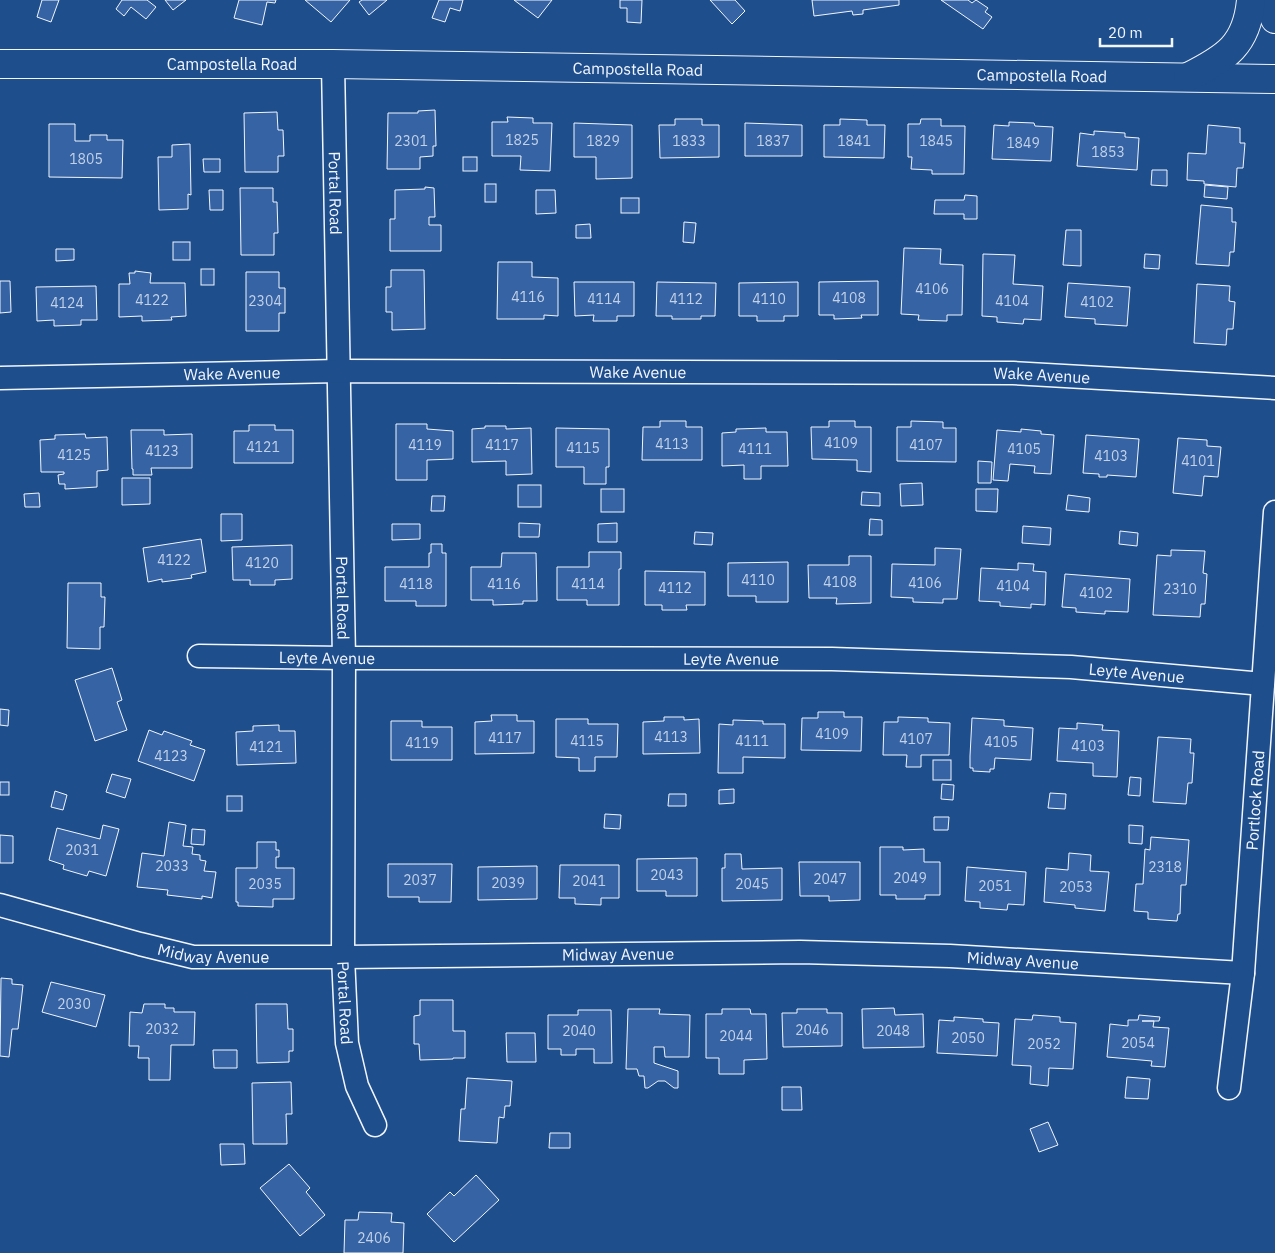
<svg xmlns="http://www.w3.org/2000/svg" width="1275" height="1253" font-family="'IBM Plex Sans',sans-serif">
  <style>
    .building { fill: #3563a3; stroke: #f2f6ff }
    .lines { fill: none; stroke-linecap: round; stroke-linejoin: round }
    .street-casing { stroke: #f2f6ff; stroke-width: 25 }
    .secondary-casing { stroke: #f2f6ff; stroke-width: 30 }
    .street { stroke: #1f4e8c; stroke-width: 22 }
    .secondary { stroke: #1f4e8c; stroke-width: 28 }
    .labels { text-anchor: middle; stroke-width: 4; stroke-linejoin: round; paint-order: stroke }
    .number-label { font-size: 14px; fill: #c3d1e8 }
    .street-label { font-size: 16px; fill: #f2f6ff; stroke: #1f4e8c }
  </style>
  <rect width="100%" height="100%" fill="#1f4e8c"/>
  <g class="building">
    <polygon points="42,0 59,0 51,22 37,17"/>
    <polygon points="122,0 147,0 156,7 146,19 131,7 124,16 116,9"/>
    <polygon points="165,0 186,0 173,10"/>
    <polygon points="239,0 276,0 275,3 267,2 262,25 234,18"/>
    <polygon points="305,0 350,0 331,22"/>
    <polygon points="362,0 387,0 369,15 359,2"/>
    <polygon points="439,0 463,0 460,11 450,8 445,22 432,18"/>
    <polygon points="514,0 552,0 538,18"/>
    <polygon points="620,0 642,0 641,23 627,22 627,8 620,8"/>
    <polygon points="710,0 735,0 745,11 732,24"/>
    <polygon points="812,0 899,0 899,5 863,10 863,14 853,15 852,11 814,16"/>
    <polygon points="941,0 968,0 972,3 976,0 988,8 985,12 992,17 983,29"/>
    <polygon points="435,110 436,146 433,146 433,156 420,157 420,169 387,169 388,113 418,113 418,111"/>
    <polygon points="277,112 278,130 283,130 284,156 278,156 278,172 245,172 244,113"/>
    <polygon points="507,117 533,118 533,123 552,123 550,171 520,170 521,156 492,156 492,122 508,122"/>
    <polygon points="675,119 702,119 702,125 719,125 719,157 660,158 659,125 675,125"/>
    <polygon points="840,119 867,120 867,125 885,125 884,158 824,157 824,125 840,125"/>
    <polygon points="921,119 941,119 941,126 965,126 964,174 932,174 932,170 911,169 912,157 908,157 908,124 920,124"/>
    <polygon points="1009,122 1034,123 1035,126 1053,127 1051,161 992,159 994,125 1009,126"/>
    <polygon points="574,123 632,125 632,178 596,179 596,157 574,157"/>
    <polygon points="745,123 802,125 802,156 745,156"/>
    <polygon points="49,124 75,124 75,141 90,141 90,135 107,135 107,140 123,140 122,178 49,177"/>
    <polygon points="1208,125 1240,128 1240,143 1245,143 1243,168 1237,168 1236,187 1204,184 1204,181 1187,180 1188,153 1206,154"/>
    <polygon points="1094,131 1125,133 1125,137 1139,138 1137,170 1077,166 1080,133 1094,135"/>
    <polygon points="190,144 191,195 188,194 188,209 159,210 158,157 172,157 172,145"/>
    <rect x="463" y="157" width="14" height="14"/>
    <polygon points="203,159 220,159 220,172 204,172"/>
    <polygon points="1152,170 1167,170 1167,186 1151,185"/>
    <rect x="485" y="184" width="11" height="18"/>
    <polygon points="1205,185 1228,187 1227,199 1204,197"/>
    <polygon points="425,187 434,188 435,217 429,217 429,225 441,225 441,251 390,251 390,219 395,219 395,190 425,189"/>
    <polygon points="240,188 273,188 273,202 277,202 278,233 274,233 274,255 241,255"/>
    <polygon points="209,190 223,190 223,210 210,210"/>
    <polygon points="536,190 555,190 556,213 536,214"/>
    <polygon points="965,195 977,196 977,219 964,219 964,214 934,214 935,200 964,200"/>
    <rect x="621" y="198" width="18" height="15"/>
    <polygon points="1201,205 1232,208 1232,222 1236,222 1234,252 1230,252 1229,266 1196,264"/>
    <polygon points="684,222 696,223 694,243 683,242"/>
    <polygon points="590,224 591,238 576,238 576,225"/>
    <polygon points="1066,230 1081,230 1081,266 1063,265"/>
    <rect x="173" y="242" width="17" height="18"/>
    <polygon points="904,248 941,249 940,264 963,265 962,315 947,315 947,321 918,320 919,315 901,314"/>
    <polygon points="56,249 74,249 74,260 56,261"/>
    <polygon points="983,254 1015,255 1013,284 1043,286 1041,320 1024,319 1023,324 997,322 997,317 982,316"/>
    <polygon points="1145,254 1160,255 1159,269 1144,268"/>
    <polygon points="498,262 532,262 532,277 558,278 558,316 544,315 544,319 497,319"/>
    <rect x="201" y="269" width="13" height="16"/>
    <polygon points="391,270 424,270 425,329 392,330 392,312 386,312 386,287 391,287"/>
    <polygon points="135,271 151,273 150,283 185,283 186,316 171,317 172,320 142,321 142,316 119,317 119,284 130,284 129,273 135,273"/>
    <polygon points="246,272 279,272 279,288 285,288 285,313 279,313 279,331 246,331"/>
    <polygon points="0,281 10,281 11,312 0,313"/>
    <polygon points="878,281 878,315 861,315 862,318 834,319 834,315 819,315 819,282"/>
    <polygon points="574,282 634,282 634,316 617,316 617,321 593,321 594,315 575,316"/>
    <polygon points="657,282 716,283 715,316 701,316 701,319 672,319 672,316 656,316"/>
    <polygon points="798,282 798,316 784,316 784,321 757,321 757,316 739,316 739,283"/>
    <polygon points="1068,283 1130,287 1127,326 1095,324 1095,319 1065,317"/>
    <polygon points="1197,284 1230,286 1229,301 1235,302 1233,329 1227,329 1226,345 1194,343"/>
    <polygon points="96,286 97,320 81,320 81,325 54,326 54,320 37,321 36,287"/>
    <polygon points="660,421 686,421 686,427 702,427 702,460 642,460 643,427 660,427"/>
    <polygon points="829,421 855,421 855,427 871,427 871,472 857,471 857,460 812,459 811,427 829,427"/>
    <polygon points="911,421 943,422 943,428 956,428 956,462 897,461 897,427 911,427"/>
    <polygon points="396,424 427,424 427,429 453,431 453,459 427,460 427,480 396,480"/>
    <polygon points="249,425 275,425 275,430 293,430 293,463 234,463 234,431 249,431"/>
    <polygon points="485,426 506,426 506,429 531,428 532,474 506,475 506,461 472,462 472,429 485,428"/>
    <polygon points="556,428 609,429 609,467 606,467 606,484 584,484 584,467 556,467"/>
    <polygon points="766,428 766,432 787,432 788,466 761,466 761,479 744,479 744,465 722,466 722,433 736,432 736,429"/>
    <polygon points="1021,429 1041,431 1041,434 1054,435 1051,474 1034,473 1035,466 1010,464 1008,481 993,480 997,430 1021,432"/>
    <polygon points="131,430 164,430 164,435 192,434 192,468 151,468 152,475 133,475 133,469 132,469"/>
    <polygon points="85,434 86,438 107,437 108,470 97,471 97,487 65,489 65,484 59,484 58,475 64,474 64,472 41,472 40,440 55,439 55,435"/>
    <polygon points="1086,435 1139,439 1136,477 1107,475 1107,477 1099,477 1099,474 1083,473"/>
    <polygon points="1178,438 1207,440 1207,446 1221,447 1218,477 1204,476 1202,496 1173,493"/>
    <polygon points="978,461 992,462 991,483 978,483"/>
    <polygon points="122,478 150,478 150,504 122,505"/>
    <polygon points="922,483 923,505 901,506 900,484"/>
    <rect x="518" y="485" width="23" height="22"/>
    <rect x="601" y="489" width="23" height="23"/>
    <polygon points="976,489 998,489 997,512 976,511"/>
    <polygon points="862,492 880,493 880,506 861,505"/>
    <polygon points="39,493 40,507 25,507 24,494"/>
    <polygon points="1068,495 1090,498 1089,512 1066,510"/>
    <polygon points="432,496 445,496 444,511 431,511"/>
    <polygon points="221,514 242,514 242,540 221,541"/>
    <polygon points="870,519 882,520 882,535 869,535"/>
    <polygon points="519,523 540,524 539,537 519,537"/>
    <polygon points="617,523 617,542 598,542 598,524"/>
    <polygon points="392,524 420,524 420,539 392,540"/>
    <polygon points="1023,526 1051,528 1050,545 1022,543"/>
    <polygon points="1120,531 1138,533 1137,546 1119,544"/>
    <polygon points="695,532 713,533 712,545 694,544"/>
    <polygon points="201,539 206,572 191,575 192,578 162,582 162,579 148,582 143,548"/>
    <polygon points="431,544 442,544 442,553 446,553 446,606 416,606 416,601 385,601 385,567 429,567 429,553 431,553"/>
    <polygon points="292,545 292,579 275,580 275,585 250,585 250,580 233,580 232,547"/>
    <polygon points="935,548 961,549 957,599 943,599 943,603 913,602 913,598 891,597 892,564 935,565"/>
    <polygon points="1171,550 1205,551 1203,573 1207,574 1205,604 1201,604 1200,617 1153,615 1157,555 1171,556"/>
    <polygon points="589,552 621,552 621,569 619,569 619,605 587,605 587,600 557,600 557,567 589,567"/>
    <polygon points="502,553 536,553 537,601 523,601 523,604 493,605 493,600 471,600 471,567 501,567"/>
    <polygon points="849,556 871,556 871,603 836,604 837,598 809,598 808,565 849,565"/>
    <polygon points="788,562 788,602 756,602 756,596 728,596 728,563"/>
    <polygon points="1018,563 1034,564 1033,571 1046,572 1045,605 1031,604 1031,608 1000,606 1000,602 979,601 981,568 1018,570"/>
    <polygon points="645,571 705,572 705,605 686,605 687,610 662,610 662,605 645,605"/>
    <polygon points="1065,574 1130,579 1128,612 1105,611 1105,614 1076,612 1076,608 1062,607"/>
    <polygon points="68,583 101,583 101,597 105,597 104,627 100,627 100,649 67,648"/>
    <polygon points="112,668 122,700 117,702 127,730 95,741 75,680"/>
    <polygon points="0,709 9,710 8,726 0,725"/>
    <polygon points="818,712 844,712 844,717 862,717 861,751 801,750 802,718 818,718"/>
    <polygon points="491,715 517,715 517,721 534,721 534,753 475,754 475,722 492,721"/>
    <polygon points="664,717 684,717 684,720 699,719 700,753 643,754 643,722 664,721"/>
    <polygon points="898,717 928,718 928,722 950,723 949,755 921,755 921,767 906,767 907,755 883,755 884,722 898,722"/>
    <polygon points="972,718 1004,720 1004,726 1033,728 1031,760 995,758 994,769 990,769 990,772 973,771 973,768 970,768 970,756"/>
    <polygon points="556,719 588,719 588,724 618,724 617,757 595,757 595,771 579,771 579,758 556,757"/>
    <polygon points="733,720 763,721 763,724 785,724 785,758 743,757 743,773 718,773 719,724 733,725"/>
    <polygon points="391,721 422,721 422,727 452,727 452,760 391,760"/>
    <polygon points="1077,723 1103,725 1102,730 1119,731 1117,777 1093,776 1093,763 1057,761 1059,728 1077,729"/>
    <polygon points="279,725 279,731 295,731 296,763 237,765 236,732 253,731 253,726"/>
    <polygon points="149,730 162,735 164,731 192,741 190,745 205,750 194,781 138,761"/>
    <polygon points="1158,737 1191,739 1190,753 1194,753 1192,783 1188,783 1186,804 1153,802"/>
    <rect x="933" y="760" width="18" height="20"/>
    <polygon points="112,774 131,779 125,798 106,792"/>
    <polygon points="1130,777 1141,778 1140,796 1128,795"/>
    <rect x="0" y="782" width="9" height="13"/>
    <polygon points="942,784 954,785 953,800 941,799"/>
    <polygon points="734,789 734,803 719,804 719,790"/>
    <polygon points="55,791 67,795 63,810 51,807"/>
    <polygon points="1050,793 1066,794 1065,809 1048,808"/>
    <polygon points="669,794 686,794 686,806 668,806"/>
    <rect x="227" y="796" width="15" height="15"/>
    <polygon points="605,814 621,815 620,829 604,828"/>
    <polygon points="934,817 949,817 948,830 934,830"/>
    <polygon points="169,822 186,825 183,846 193,847 192,854 200,855 200,860 206,861 204,871 216,872 212,898 202,896 202,899 167,895 168,890 137,887 142,853 164,856"/>
    <polygon points="103,825 119,829 106,876 89,871 87,876 63,869 64,865 49,860 57,828 100,839"/>
    <polygon points="1129,825 1143,826 1142,844 1129,843"/>
    <polygon points="192,829 205,830 204,845 191,844"/>
    <polygon points="0,835 13,836 13,863 0,863"/>
    <polygon points="1151,837 1189,840 1186,885 1181,885 1180,914 1178,914 1177,921 1148,919 1148,912 1134,911 1136,884 1143,884 1145,849 1150,850"/>
    <polygon points="257,842 276,842 276,850 279,850 279,857 276,857 276,868 294,868 294,899 273,899 273,907 238,906 238,902 236,902 236,868 257,868"/>
    <polygon points="880,847 903,847 903,850 924,849 924,862 940,862 940,895 925,895 925,899 896,899 896,895 880,895"/>
    <polygon points="1069,853 1091,855 1090,871 1109,872 1105,911 1075,908 1075,905 1044,902 1046,868 1068,870"/>
    <polygon points="725,854 741,854 742,869 782,868 782,900 722,901 722,868 725,868"/>
    <polygon points="697,858 697,896 666,896 666,891 637,891 637,859"/>
    <polygon points="799,862 860,862 860,900 829,901 829,896 800,896"/>
    <polygon points="388,864 452,864 451,902 419,902 419,897 388,897"/>
    <polygon points="560,865 619,865 619,898 601,898 601,905 575,904 575,898 559,898"/>
    <polygon points="537,866 537,899 478,900 478,867"/>
    <polygon points="967,867 1026,872 1024,905 1008,904 1007,910 980,908 980,902 965,901"/>
    <polygon points="1,978 12,979 12,984 23,985 18,1029 12,1029 9,1057 0,1056"/>
    <polygon points="51,982 105,995 96,1027 42,1012"/>
    <polygon points="420,1000 453,1000 453,1031 465,1031 465,1058 453,1058 453,1059 420,1060 419,1044 414,1044 414,1016 420,1015"/>
    <polygon points="144,1004 165,1004 165,1008 174,1008 174,1012 195,1012 194,1045 171,1045 170,1080 149,1080 149,1058 138,1058 139,1046 129,1046 130,1012 142,1013"/>
    <polygon points="256,1004 287,1004 288,1029 293,1029 293,1051 289,1051 289,1062 257,1063"/>
    <polygon points="894,1008 895,1015 923,1014 924,1047 863,1048 862,1009"/>
    <polygon points="628,1009 660,1009 659,1014 690,1015 689,1057 665,1057 664,1047 654,1047 654,1063 678,1071 678,1088 674,1088 665,1081 658,1081 648,1088 645,1088 644,1076 639,1076 637,1069 626,1069"/>
    <polygon points="722,1009 750,1009 751,1014 766,1014 767,1059 744,1060 744,1074 719,1074 719,1058 706,1058 706,1014 722,1014"/>
    <polygon points="797,1009 827,1009 827,1013 842,1013 842,1046 783,1047 782,1013 797,1013"/>
    <polygon points="578,1010 611,1010 612,1063 594,1063 594,1049 576,1049 576,1055 561,1055 561,1049 548,1049 548,1015 578,1015"/>
    <polygon points="1033,1015 1060,1017 1060,1022 1076,1023 1073,1069 1049,1068 1048,1086 1030,1084 1031,1066 1012,1065 1015,1019 1032,1020"/>
    <polygon points="1139,1015 1160,1017 1159,1021 1142,1021 1154,1021 1153,1027 1169,1028 1165,1067 1151,1066 1152,1061 1107,1057 1110,1024 1128,1026 1128,1020 1138,1020"/>
    <polygon points="954,1017 983,1019 983,1022 999,1023 997,1056 937,1053 939,1020 954,1021"/>
    <polygon points="506,1033 535,1033 536,1062 507,1062"/>
    <polygon points="213,1050 237,1050 237,1068 214,1068"/>
    <polygon points="1127,1077 1150,1079 1148,1099 1125,1098"/>
    <polygon points="467,1078 512,1081 510,1106 505,1106 504,1118 499,1117 497,1143 459,1141 461,1109 465,1109"/>
    <polygon points="291,1082 292,1114 286,1114 287,1144 253,1144 252,1083"/>
    <polygon points="782,1087 801,1087 802,1110 782,1110"/>
    <polygon points="1048,1122 1058,1145 1039,1152 1030,1129"/>
    <polygon points="550,1133 570,1133 570,1148 549,1148"/>
    <polygon points="220,1144 244,1144 245,1164 221,1165"/>
    <polygon points="289,1164 310,1188 306,1192 325,1215 300,1236 260,1188"/>
    <polygon points="476,1175 499,1200 454,1242 427,1214 450,1192 454,1196"/>
    <polygon points="359,1212 392,1213 391,1222 404,1223 403,1253 344,1253 345,1220 358,1220"/>
  </g>
  <g class="lines">
    <g class="street-casing">
      <g id="street">
        <path id="s1" d="M333 64 344 658 343 957 347 1043 357 1086 375 1125"/>
        <path id="s2" d="M0 378 339 371 1013 373 1275 388"/>
        <path id="s3" d="M199 656 344 658 832 659 1071 667 1263 684"/>
        <path id="s4" d="M0 905 140 944 193 957H343L800 952 950 956 1243 973"/>
        <path id="s5" d="M1229 1088 1243 973 1275 512"/>
      </g>
    </g>
    <g class="secondary-casing">
      <g id="secondary">
        <polyline points="1267,0 1275,19"/>
        <path id="s6" d="M0 64H333L1275 79"/>
        <path d="M1188 77C1226 58 1247 45 1251 0"/>
      </g>
    </g>
    <use href="#street" class="street"/>
    <use href="#secondary" class="secondary"/>
  </g>
  <g class="labels">
    <g class="number-label">
      <text x="522" y="145">1825</text>
      <text x="411" y="146">2301</text>
      <text x="603" y="146">1829</text>
      <text x="689" y="146">1833</text>
      <text x="773" y="146">1837</text>
      <text x="854" y="146">1841</text>
      <text x="936" y="146">1845</text>
      <text x="1023" y="148">1849</text>
      <text x="1108" y="157">1853</text>
      <text x="86" y="164">1805</text>
      <text x="932" y="294">4106</text>
      <text x="528" y="302">4116</text>
      <text x="849" y="303">4108</text>
      <text x="604" y="304">4114</text>
      <text x="686" y="304">4112</text>
      <text x="769" y="304">4110</text>
      <text x="152" y="305">4122</text>
      <text x="265" y="306">2304</text>
      <text x="1012" y="306">4104</text>
      <text x="1097" y="307">4102</text>
      <text x="67" y="308">4124</text>
      <text x="841" y="448">4109</text>
      <text x="672" y="449">4113</text>
      <text x="425" y="450">4119</text>
      <text x="502" y="450">4117</text>
      <text x="926" y="450">4107</text>
      <text x="263" y="452">4121</text>
      <text x="583" y="453">4115</text>
      <text x="755" y="454">4111</text>
      <text x="1024" y="454">4105</text>
      <text x="162" y="456">4123</text>
      <text x="74" y="460">4125</text>
      <text x="1111" y="461">4103</text>
      <text x="1198" y="466">4101</text>
      <text x="174" y="565">4122</text>
      <text x="262" y="568">4120</text>
      <text x="758" y="585">4110</text>
      <text x="840" y="587">4108</text>
      <text x="925" y="588">4106</text>
      <text x="416" y="589">4118</text>
      <text x="504" y="589">4116</text>
      <text x="588" y="589">4114</text>
      <text x="1013" y="591">4104</text>
      <text x="675" y="593">4112</text>
      <text x="1180" y="594">2310</text>
      <text x="1096" y="598">4102</text>
      <text x="832" y="739">4109</text>
      <text x="671" y="742">4113</text>
      <text x="505" y="743">4117</text>
      <text x="916" y="744">4107</text>
      <text x="587" y="746">4115</text>
      <text x="752" y="746">4111</text>
      <text x="1001" y="747">4105</text>
      <text x="422" y="748">4119</text>
      <text x="1088" y="751">4103</text>
      <text x="266" y="752">4121</text>
      <text x="171" y="761">4123</text>
      <text x="82" y="855">2031</text>
      <text x="172" y="871">2033</text>
      <text x="1165" y="872">2318</text>
      <text x="667" y="880">2043</text>
      <text x="910" y="883">2049</text>
      <text x="830" y="884">2047</text>
      <text x="420" y="885">2037</text>
      <text x="589" y="886">2041</text>
      <text x="508" y="888">2039</text>
      <text x="265" y="889">2035</text>
      <text x="752" y="889">2045</text>
      <text x="995" y="891">2051</text>
      <text x="1076" y="892">2053</text>
      <text x="74" y="1009">2030</text>
      <text x="162" y="1034">2032</text>
      <text x="812" y="1035">2046</text>
      <text x="579" y="1036">2040</text>
      <text x="893" y="1036">2048</text>
      <text x="736" y="1041">2044</text>
      <text x="968" y="1043">2050</text>
      <text x="1138" y="1048">2054</text>
      <text x="1044" y="1049">2052</text>
      <text x="374" y="1243">2406</text>
    </g>
    <g class="street-label">
      <text dy="6" stroke="none"><textPath href="#s6" startOffset="232">Campostella Road</textPath></text>
      <text dy="6" stroke="none"><textPath href="#s6" startOffset="638">Campostella Road</textPath></text>
      <text dy="6" stroke="none"><textPath href="#s6" startOffset="1042">Campostella Road</textPath></text>
      <text dy="6" stroke="none"><textPath href="#s1" startOffset="129">Portal Road</textPath></text>
      <text dy="6" stroke="none"><textPath href="#s2" startOffset="638">Wake Avenue</textPath></text>
      <text dy="6" stroke="none"><textPath href="#s2" startOffset="232">Wake Avenue</textPath></text>
      <text dy="6" stroke="none"><textPath href="#s2" startOffset="1042">Wake Avenue</textPath></text>
      <text dy="6" stroke="none"><textPath href="#s1" startOffset="534">Portal Road</textPath></text>
      <text dy="6" stroke="none"><textPath href="#s3" startOffset="128">Leyte Avenue</textPath></text>
      <text dy="6" stroke="none"><textPath href="#s3" startOffset="532">Leyte Avenue</textPath></text>
      <text dy="6" stroke="none"><textPath href="#s3" startOffset="938">Leyte Avenue</textPath></text>
      <text dy="6" stroke="none"><textPath href="#s5" startOffset="289">Portlock Road</textPath></text>
      <text dy="6" stroke="none"><textPath href="#s4" startOffset="220">Midway Avenue</textPath></text>
      <text dy="6" stroke="none"><textPath href="#s4" startOffset="625">Midway Avenue</textPath></text>
      <text dy="6" stroke="none"><textPath href="#s4" startOffset="1030">Midway Avenue</textPath></text>
      <text dy="6" stroke="none"><textPath href="#s1" startOffset="939">Portal Road</textPath></text>
    </g>
  </g>
  <path d="M1100 38v8h72v-8" fill="none" stroke="#f2f6ff" stroke-width="2.5"/>
  <text x="1108" y="38" font-size="15" fill="#f2f6ff" stroke="#1f4e8c" stroke-width="4" paint-order="stroke">20 m</text>
</svg>
